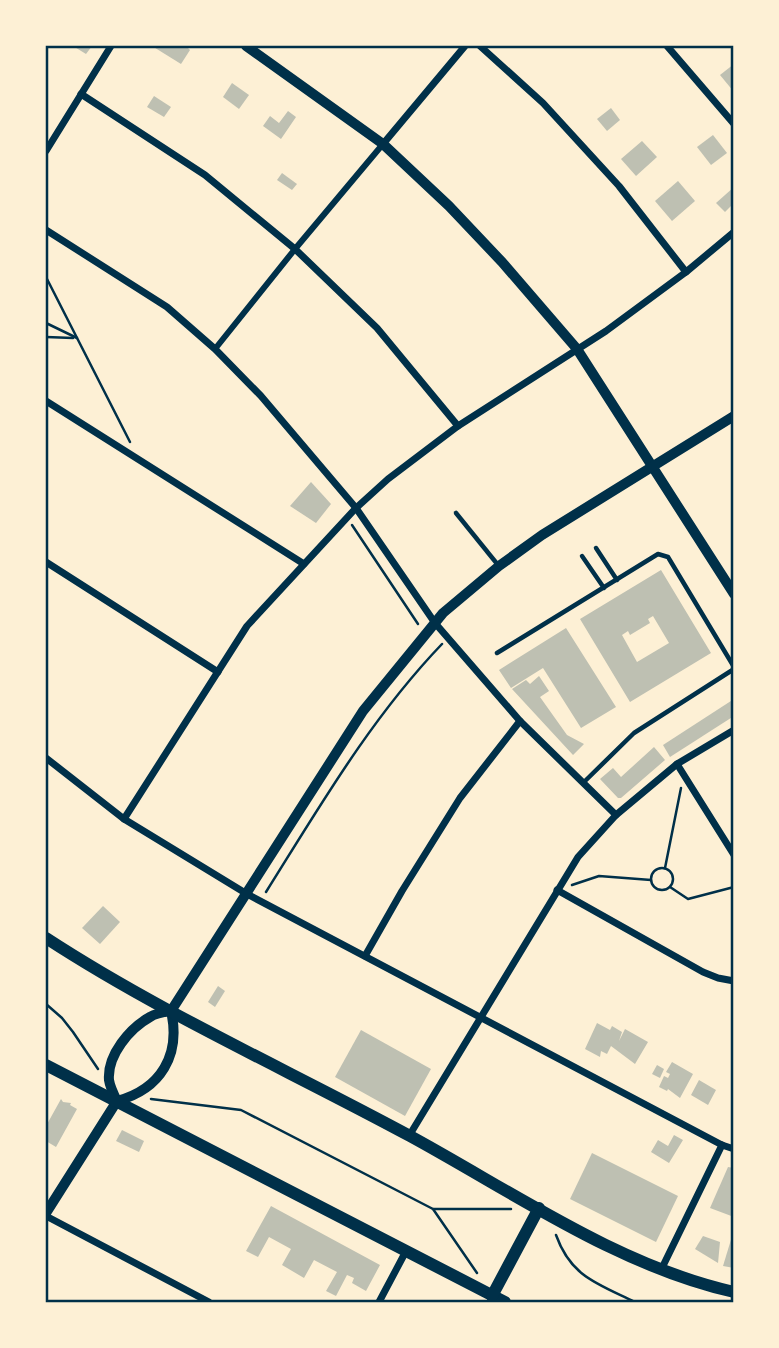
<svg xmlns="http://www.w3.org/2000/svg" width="779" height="1348" font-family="'Roboto Serif',serif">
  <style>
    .building { fill: #bec0b2; fill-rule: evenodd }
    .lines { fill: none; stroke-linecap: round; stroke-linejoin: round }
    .path { stroke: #003049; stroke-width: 2.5 }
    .service { stroke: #003049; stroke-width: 4.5 }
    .pedestrian { stroke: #003049; stroke-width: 6 }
    .minor { stroke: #003049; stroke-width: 7 }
    .tertiary { stroke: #003049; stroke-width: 10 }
    .secondary { stroke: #003049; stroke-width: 12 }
    .neatline { fill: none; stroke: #003049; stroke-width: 2.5 }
  </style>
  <rect width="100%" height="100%" fill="#fdf0d5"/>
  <g class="building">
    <polygon points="73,46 92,46 86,54"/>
    <polygon points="152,46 186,46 190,50 181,64"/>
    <polygon points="734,64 734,92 720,75"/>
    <polygon points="232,83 249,95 239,109 223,97"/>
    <polygon points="154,96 171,107 164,117 147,107"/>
    <polygon points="611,108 620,120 607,131 597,119"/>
    <polygon points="288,111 296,117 281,139 263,126 270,116 279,123"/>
    <polygon points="713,135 727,153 711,165 697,147"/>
    <polygon points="642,141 657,157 636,176 621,159"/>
    <polygon points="282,173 297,184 292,190 277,180"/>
    <polygon points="678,181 695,201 672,221 655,201"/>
    <polygon points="734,187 734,203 725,212 716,203"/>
    <polygon points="311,482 331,504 316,523 290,506"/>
    <path d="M661 570 711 653 630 702 580 619ZM653 616 669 643 637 662 622 635 628 631 630 635 650 623 648 619Z"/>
    <polygon points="566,628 616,707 581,728 543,668 511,688 499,670"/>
    <polygon points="539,676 549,691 540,697 567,735 584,744 573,755 512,689 526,680 530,684"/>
    <polygon points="734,699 734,716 670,757 663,745"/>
    <polygon points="654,747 665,760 621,798 618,798 600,779 613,768 621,777"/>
    <polygon points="103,906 120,922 100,944 82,928"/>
    <polygon points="218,986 225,991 215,1007 208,1002"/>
    <polygon points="597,1023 610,1030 612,1026 622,1032 619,1041 625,1029 648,1042 635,1064 611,1046 607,1054 601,1051 600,1057 585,1049"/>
    <polygon points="361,1030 431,1069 405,1116 335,1077"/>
    <polygon points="672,1062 693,1074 680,1098 668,1089 667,1091 659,1087 664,1076 668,1078 670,1074 666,1072"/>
    <polygon points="657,1065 664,1069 660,1078 652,1074"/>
    <polygon points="699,1080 716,1090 708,1105 691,1095"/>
    <polygon points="61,1099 63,1102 71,1103 70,1105 77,1109 56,1147 46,1141 46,1126"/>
    <polygon points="122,1130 144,1141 139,1152 116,1141"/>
    <polygon points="674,1135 683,1140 669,1163 651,1152 658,1140 668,1146"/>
    <polygon points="592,1153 678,1196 656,1242 570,1199"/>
    <polygon points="728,1167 734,1168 734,1217 710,1208"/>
    <polygon points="271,1206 380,1265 366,1291 352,1283 354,1278 347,1275 336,1296 326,1291 337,1272 314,1260 304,1278 282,1265 291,1249 269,1237 258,1257 246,1251"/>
    <polygon points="733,1233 734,1233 734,1268 723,1266"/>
    <polygon points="703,1236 720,1242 718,1263 695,1249"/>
  </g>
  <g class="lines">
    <g class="path">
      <polyline points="46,277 130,442"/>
      <polyline points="46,323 77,338"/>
      <polyline points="46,337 73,338"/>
      <polyline points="352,525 418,624"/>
      <polyline points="665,868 681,788"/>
      <circle cx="662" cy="879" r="11"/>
      <polyline points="572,885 599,876 651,880"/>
      <polyline points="670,887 688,899 734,887"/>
      <path d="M266 892C320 806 371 718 442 644"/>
      <polyline points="46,1004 62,1018 73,1032 98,1069"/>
      <polyline points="151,1099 241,1110 433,1209 511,1209"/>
      <polyline points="433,1209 477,1273"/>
      <path d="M556 1235C571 1277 598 1284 635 1302"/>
    </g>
    <g class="service">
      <polyline points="456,513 498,565"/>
      <polyline points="596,548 617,580"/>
      <polyline points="582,556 604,588"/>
      <polyline points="497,653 658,554 668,557 734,667"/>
      <polyline points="583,783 634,733 734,669"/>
    </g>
    <polyline class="pedestrian" points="215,349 295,249 383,144"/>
    <g class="minor">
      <polyline points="480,46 543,103 619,186 686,272"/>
      <polyline points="667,46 734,124"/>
      <polyline points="81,94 205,175 295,249 377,328 458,426"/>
      <polyline points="383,144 465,46"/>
      <polyline points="46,151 111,46"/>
      <polyline points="46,230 167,307 215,349 261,396 356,508 435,623 520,721 616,815"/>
      <polyline points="46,401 304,564"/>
      <polyline points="46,562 218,672"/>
      <polyline points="46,758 124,819 247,894 722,1145 734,1149"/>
      <polyline points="677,764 734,855"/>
      <polyline points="124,819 247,626 356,508 388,479 458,426 606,331 686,272 734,232"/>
      <polyline points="557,890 703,972 718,978 734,981"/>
      <polyline points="365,956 402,891 460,798 520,721"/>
      <polyline points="409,1136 578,857 616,815 677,764 734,730"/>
      <polyline points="46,1216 209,1302"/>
      <polyline points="661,1270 722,1145"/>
      <polyline points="379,1302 405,1253"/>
    </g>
    <g class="tertiary">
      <polyline points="246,46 383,144 449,206 502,262 577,349 734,594"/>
      <polyline points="171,1011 363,711 443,613 499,566 542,535 734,416"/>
      <path d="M117 1101C114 1095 110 1087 109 1080 107 1055 130 1028 150 1017 156 1013 164 1012 171 1011"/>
      <path d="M46 1213 117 1101C161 1089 181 1055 171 1011"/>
    </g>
    <g class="secondary">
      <path d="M46 938C161 1013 288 1070 410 1136 513 1192 618 1266 734 1292"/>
      <polyline points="46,1065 505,1302"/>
      <polyline points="492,1296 539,1208"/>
    </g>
  </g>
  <rect width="779" height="1348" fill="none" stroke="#fdf0d5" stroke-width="94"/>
  <rect x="47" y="47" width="685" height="1254" class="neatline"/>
</svg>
